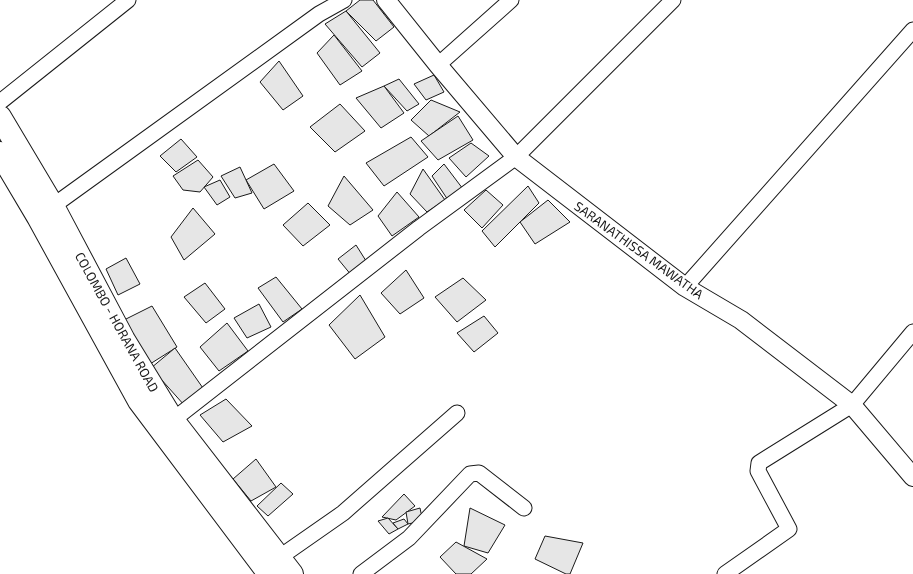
<svg xmlns="http://www.w3.org/2000/svg" width="913" height="574" font-family="'Exo 2',sans-serif">
  <style>
    .building { fill: #e6e6e6; stroke: #1a1a1a }
    .lines { fill: none; stroke-linecap: round; stroke-linejoin: round }
    .minor-casing { stroke: #1a1a1a; stroke-width: 17 }
    .tertiary-casing { stroke: #1a1a1a; stroke-width: 20 }
    .primary-casing { stroke: #1a1a1a; stroke-width: 24 }
    .minor { stroke: #fff; stroke-width: 15 }
    .tertiary { stroke: #fff; stroke-width: 18 }
    .primary { stroke: #fff; stroke-width: 22 }
    .labels { text-anchor: middle; stroke-width: 3; stroke-linejoin: round; paint-order: stroke }
    .street-label { font-size: 13px; fill: #1a1a1a; stroke: #fff }
  </style>
  <rect width="100%" height="100%" fill="#fff"/>
  <g class="building">
    <polygon points="360,0 373,0 394,27 376,41 346,11"/>
    <polygon points="346,11 380,53 362,67 325,24"/>
    <polygon points="334,35 362,71 340,85 317,53"/>
    <polygon points="279,61 303,96 283,110 260,82"/>
    <polygon points="434,75 444,92 426,100 414,84"/>
    <polygon points="399,79 419,104 407,111 384,86"/>
    <polygon points="384,86 404,113 381,128 356,98"/>
    <polygon points="431,100 460,112 429,136 411,120"/>
    <polygon points="340,104 365,131 335,152 310,127"/>
    <polygon points="458,116 473,140 438,160 421,141"/>
    <polygon points="411,137 428,157 384,186 366,163"/>
    <polygon points="181,139 197,157 176,172 160,156"/>
    <polygon points="471,143 489,156 466,177 449,158"/>
    <polygon points="198,160 213,177 200,192 183,190 173,176"/>
    <polygon points="274,164 294,191 264,209 246,180"/>
    <polygon points="444,164 463,189 448,200 432,176"/>
    <polygon points="240,167 252,193 235,198 221,176"/>
    <polygon points="423,169 445,200 427,212 410,194"/>
    <polygon points="344,176 373,210 350,225 328,206"/>
    <polygon points="220,180 230,197 217,205 204,187"/>
    <polygon points="528,186 539,203 495,247 482,231"/>
    <polygon points="486,190 503,205 482,228 464,210"/>
    <polygon points="397,192 419,217 392,236 378,216"/>
    <polygon points="548,200 570,222 535,244 520,222"/>
    <polygon points="308,203 330,225 303,246 283,225"/>
    <polygon points="193,208 215,234 184,260 171,237"/>
    <polygon points="356,245 368,264 352,276 338,259"/>
    <polygon points="126,258 140,284 118,295 106,269"/>
    <polygon points="406,270 424,298 400,314 381,293"/>
    <polygon points="276,277 302,309 283,322 258,288"/>
    <polygon points="463,278 486,300 457,322 435,297"/>
    <polygon points="205,283 225,309 206,323 184,297"/>
    <polygon points="360,295 385,337 355,359 329,325"/>
    <polygon points="259,304 271,327 247,338 234,318"/>
    <polygon points="152,306 177,347 150,364 120,322"/>
    <polygon points="484,316 498,333 474,352 457,333"/>
    <polygon points="227,323 248,351 219,371 200,347"/>
    <polygon points="175,348 205,391 185,406 151,368"/>
    <polygon points="226,399 252,426 223,442 200,415"/>
    <polygon points="256,459 276,487 251,501 233,479"/>
    <polygon points="281,483 293,494 268,516 257,506"/>
    <polygon points="404,494 415,506 396,520 382,517"/>
    <polygon points="420,508 421,513 426,520 408,524 406,512"/>
    <polygon points="470,508 505,525 488,553 464,546"/>
    <polygon points="388,518 398,529 389,534 378,521"/>
    <polygon points="404,519 408,524 398,529 393,523"/>
    <polygon points="545,536 583,543 570,574 566,574 535,559"/>
    <polygon points="456,542 487,559 471,574 456,574 440,557"/>
  </g>
  <g class="lines">
    <g class="minor-casing">
      <g id="minor">
        <polyline points="438,65 511,0"/>
        <polyline points="0,102 128,0"/>
        <polyline points="46,211 319,14 344,0"/>
        <polyline points="685,287 913,30"/>
        <polyline points="173,420 419,228 516,157 673,0"/>
        <polyline points="280,557 343,513 457,413"/>
        <polyline points="361,574 409,538 470,474 479,473 524,508"/>
        <polyline points="725,574 789,529 758,471 759,463 852,405 913,332"/>
      </g>
    </g>
    <g class="tertiary-casing">
      <polyline id="tertiary" points="386,0 438,65 516,157 685,287 741,320 852,405 913,477"/>
    </g>
    <g class="primary-casing">
      <g id="primary">
        <polyline points="0,117 53,206 124,340 173,420 292,574"/>
        <polyline points="0,153 38,217 139,401 269,574"/>
      </g>
    </g>
    <use href="#minor" class="minor"/>
    <use href="#tertiary" class="tertiary"/>
    <use href="#primary" class="primary"/>
  </g>
  <g class="labels">
    <g class="street-label">
      <text transform="translate(639 250) rotate(36)" y="5">SARANATHISSA MAWATHA</text>
      <text transform="translate(117 322) rotate(61)" y="5">COLOMBO - HORANA ROAD</text>
    </g>
  </g>
</svg>
